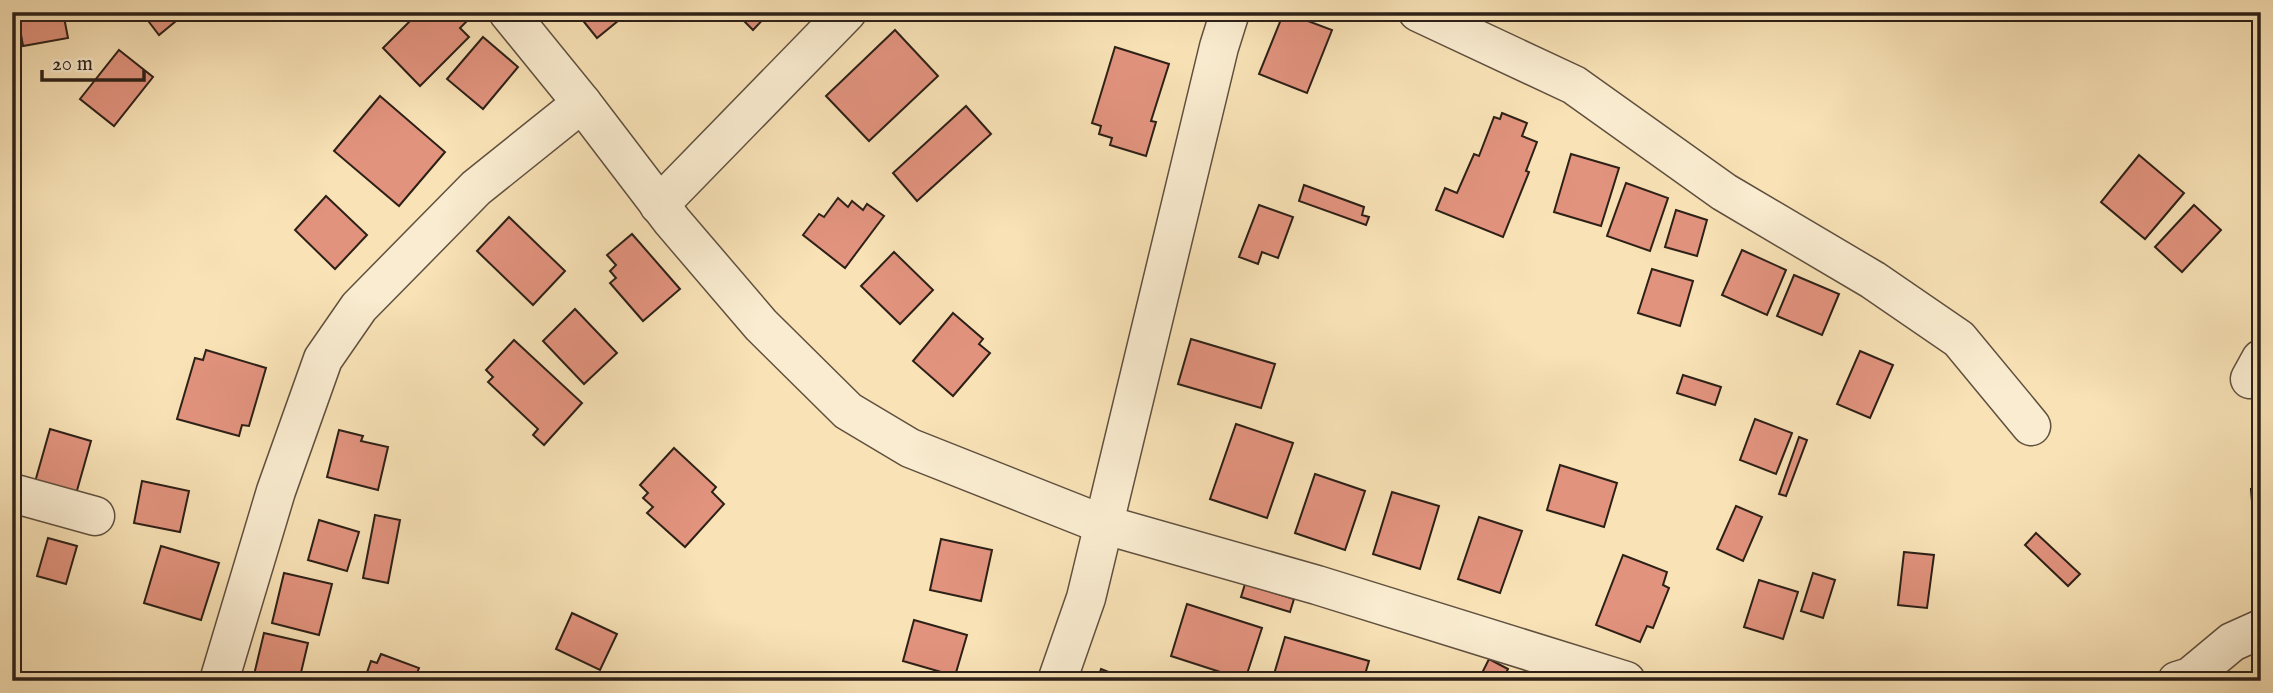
<svg xmlns="http://www.w3.org/2000/svg" width="2273" height="693" font-family="'IM FELL English',serif">
  <style>
    .building { fill: #e2937e; stroke: #2d2017; stroke-width: 2 }
    .lines { fill: none; stroke-linecap: round; stroke-linejoin: round }
    .minor-casing { stroke: #60503f; stroke-width: 41 }
    .minor { stroke: #faecd0; stroke-width: 38 }
  </style>
  <rect width="100%" height="100%" fill="#f8e2b6"/>
  <filter id="stains"><feTurbulence type="fractalNoise" baseFrequency=".00286" numOctaves="4"/><feColorMatrix values="0 0 0 0 .2 0 0 0 0 .09 0 0 0 0 .02 0 0 0 .5 -.17"/></filter>
  <radialGradient id="worn" r=".72"><stop offset=".6" stop-color="#630" stop-opacity="0"/><stop offset="1" stop-color="#630" stop-opacity=".3"/></radialGradient>
  <g class="building">
    <polygon points="17,12 63,12 68,38 23,46"/>
    <polygon points="161,12 187,12 159,35 149,22"/>
    <polygon points="419,12 456,12 466,22 460,28 469,37 420,86 383,48"/>
    <polygon points="576,12 629,12 597,38"/>
    <polygon points="735,12 770,12 753,30"/>
    <polygon points="1284,12 1332,30 1307,93 1259,74"/>
    <polygon points="895,30 938,76 869,141 826,96"/>
    <polygon points="483,37 518,67 483,109 447,79"/>
    <polygon points="1115,47 1169,64 1151,121 1156,122 1146,156 1110,145 1112,138 1099,134 1101,126 1092,123"/>
    <polygon points="119,50 153,77 114,126 80,99"/>
    <polygon points="380,96 445,152 399,206 334,151"/>
    <polygon points="966,106 991,134 917,201 893,173"/>
    <polygon points="1502,113 1527,123 1522,136 1537,142 1526,171 1529,172 1503,237 1436,210 1445,188 1457,193 1474,154 1479,156 1494,117 1500,119"/>
    <polygon points="1571,154 1619,168 1601,226 1554,212"/>
    <polygon points="2139,155 2184,193 2145,239 2101,202"/>
    <polygon points="1626,183 1668,198 1650,251 1607,236"/>
    <polygon points="1304,185 1364,207 1362,215 1369,217 1366,225 1299,201"/>
    <polygon points="326,196 367,235 335,269 295,230"/>
    <polygon points="838,198 848,207 852,201 863,210 867,204 884,216 845,268 803,235 819,214 824,217"/>
    <polygon points="1259,205 1293,217 1278,258 1262,252 1258,264 1239,257"/>
    <polygon points="2194,205 2221,230 2182,272 2155,247"/>
    <polygon points="1676,210 1707,220 1697,256 1665,247"/>
    <polygon points="509,217 565,271 533,305 477,251"/>
    <polygon points="632,234 680,289 643,321 610,283 616,278 610,271 616,265 607,255"/>
    <polygon points="1742,250 1786,270 1767,315 1722,295"/>
    <polygon points="894,252 933,290 900,324 861,286"/>
    <polygon points="1652,269 1693,281 1680,326 1638,313"/>
    <polygon points="1794,275 1839,294 1822,335 1777,316"/>
    <polygon points="575,309 617,353 584,384 543,341"/>
    <polygon points="953,313 983,339 979,344 990,353 953,396 913,361"/>
    <polygon points="1191,339 1275,364 1261,408 1178,384"/>
    <polygon points="514,340 582,403 544,445 533,435 538,429 488,382 493,377 486,370"/>
    <polygon points="206,350 266,368 249,426 242,425 239,436 177,419 195,358 203,360"/>
    <polygon points="1860,351 1893,365 1870,418 1837,404"/>
    <polygon points="1683,375 1721,387 1715,405 1677,393"/>
    <polygon points="1755,419 1792,433 1776,474 1740,460"/>
    <polygon points="1236,424 1293,443 1267,518 1210,499"/>
    <polygon points="50,429 91,441 76,494 35,482"/>
    <polygon points="339,430 363,436 361,441 388,447 378,490 327,477"/>
    <polygon points="1799,437 1807,440 1786,496 1779,494"/>
    <polygon points="674,448 716,487 712,492 724,504 685,547 647,513 653,507 643,498 648,493 640,485"/>
    <polygon points="1560,465 1617,483 1604,527 1547,510"/>
    <polygon points="1315,474 1365,491 1345,550 1295,533"/>
    <polygon points="142,481 189,491 180,532 134,523"/>
    <polygon points="2261,488 2261,553 2256,553 2251,489"/>
    <polygon points="1392,492 1439,506 1420,569 1373,554"/>
    <polygon points="1736,506 1762,517 1743,561 1717,549"/>
    <polygon points="375,515 400,520 388,583 363,578"/>
    <polygon points="1479,517 1522,531 1500,593 1458,579"/>
    <polygon points="319,520 359,532 347,571 308,560"/>
    <polygon points="2036,533 2080,574 2068,586 2025,545"/>
    <polygon points="48,538 77,546 66,584 37,576"/>
    <polygon points="941,539 992,550 981,601 930,590"/>
    <polygon points="161,546 219,563 201,620 144,603"/>
    <polygon points="1904,552 1934,555 1927,608 1898,605"/>
    <polygon points="1623,555 1667,572 1663,585 1669,588 1653,628 1647,626 1640,642 1596,625"/>
    <polygon points="284,573 332,584 319,635 272,623"/>
    <polygon points="1813,573 1835,580 1823,618 1801,611"/>
    <polygon points="1759,580 1798,592 1783,639 1744,627"/>
    <polygon points="1245,584 1294,599 1290,612 1241,597"/>
    <polygon points="1187,604 1262,628 1245,680 1171,656"/>
    <polygon points="572,613 617,634 600,670 556,649"/>
    <polygon points="914,620 967,635 955,676 903,661"/>
    <polygon points="264,633 308,643 299,681 253,679"/>
    <polygon points="1285,637 1369,661 1363,681 1272,681"/>
    <polygon points="381,654 419,668 414,681 364,681 371,661 377,663"/>
    <polygon points="1489,659 1508,669 1502,681 1478,681"/>
    <polygon points="1101,669 1131,681 1097,681"/>
  </g>
  <g class="lines">
    <g class="minor-casing">
      <g id="minor">
        <polyline points="508,12 582,103 672,221 761,325 848,411 910,448 1102,524 1317,585 1626,681"/>
        <polyline points="1418,12 1574,85 1724,192 1873,280 1959,339 2031,426"/>
        <polyline points="659,205 847,12"/>
        <polyline points="2250,379 2261,359"/>
        <polyline points="12,493 95,516"/>
        <polyline points="219,681 276,491 323,359 359,307 476,188 582,103"/>
        <polyline points="1057,681 1086,598 1219,47 1230,12"/>
        <polyline points="2177,681 2190,677 2232,642 2261,629"/>
      </g>
    </g>
    <use href="#minor" class="minor"/>
  </g>
  <rect width="2273" height="693" fill="none" stroke="#f8e2b6" stroke-width="42"/>
  <rect x="14" y="14" width="2245" height="665" fill="none" stroke="#2d2017" stroke-width="3.5"/>
  <rect x="21" y="21" width="2231" height="651" fill="none" stroke="#2d2017" stroke-width="2"/>
  <path d="M42 70v10h102v-10" fill="none" stroke="#2d2017" stroke-width="3.5"/>
  <text x="52" y="70" font-size="21" fill="#2d2017" stroke="#faecd0" stroke-width="5" paint-order="stroke">20 m</text>
  <rect width="100%" height="100%" filter="url(#stains)"/>
  <rect width="100%" height="100%" fill="url(#worn)"/>
</svg>
